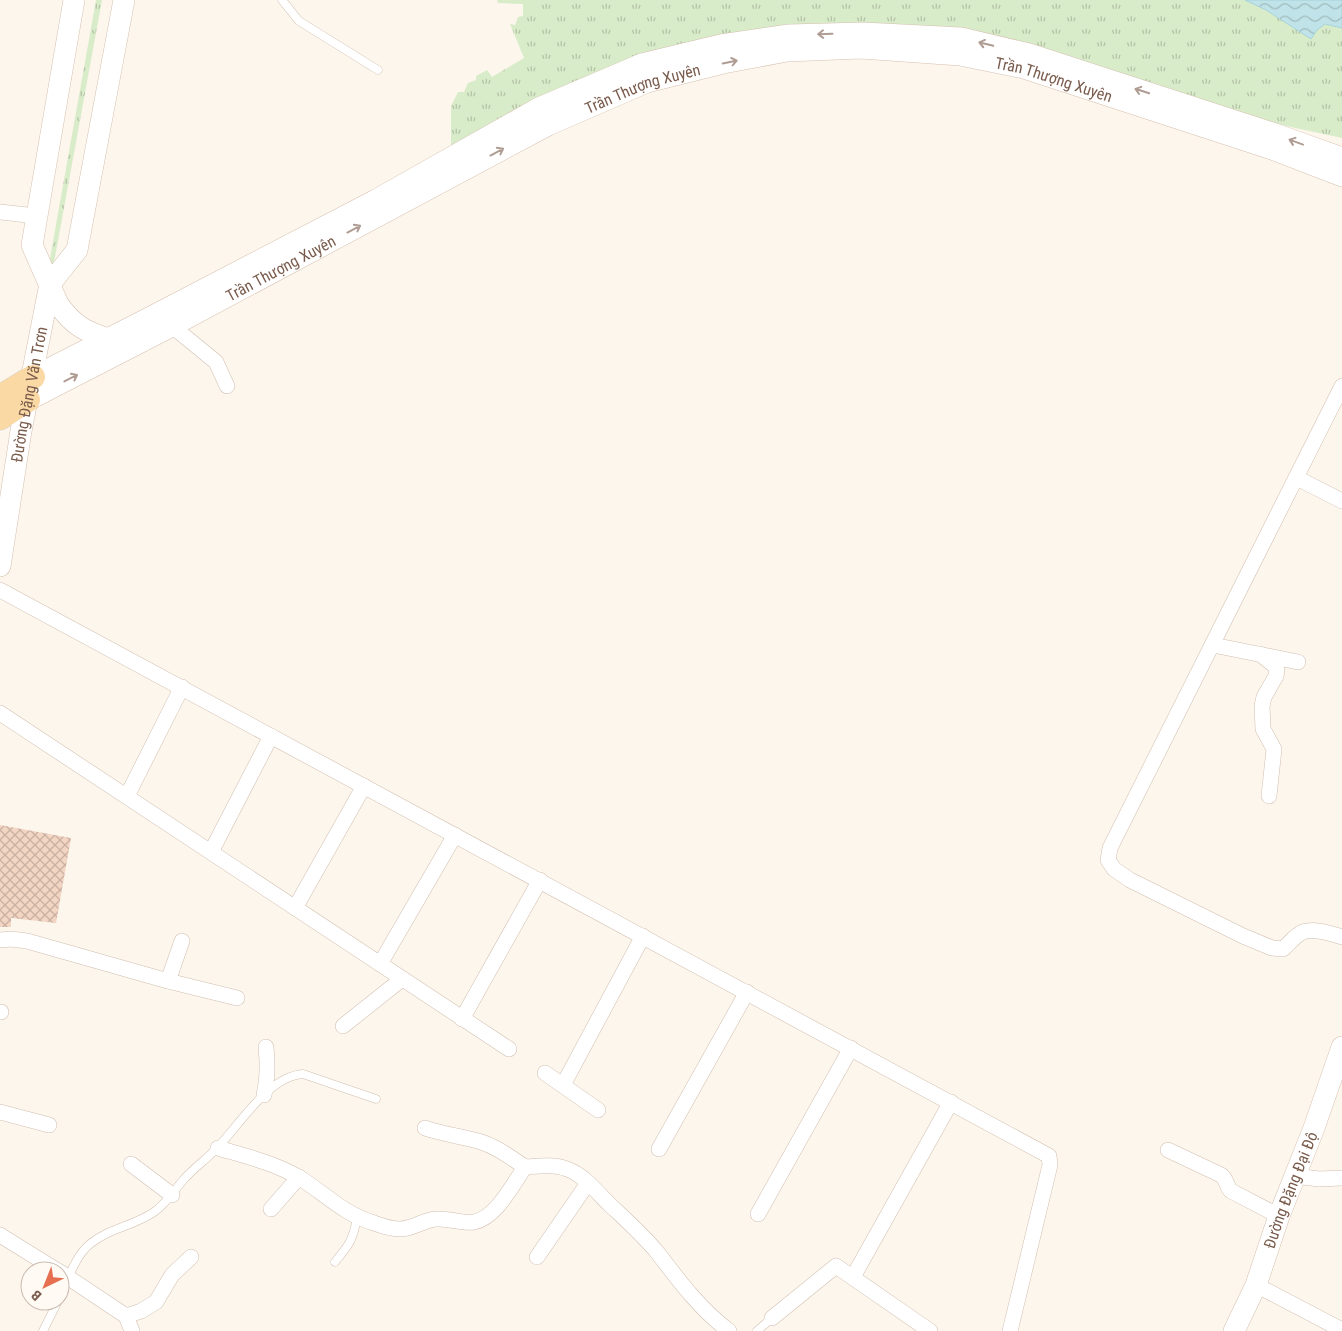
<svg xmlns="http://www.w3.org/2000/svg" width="1342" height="1331" font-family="'Roboto Condensed',sans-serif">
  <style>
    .grass { fill: url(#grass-tufts) }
    .water { fill: url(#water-waves); stroke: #a5d3da }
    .building { fill: url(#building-cross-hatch) }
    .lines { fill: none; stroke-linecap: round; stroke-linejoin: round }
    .lane-casing { stroke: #d1beb0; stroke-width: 9 }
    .street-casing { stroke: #d1beb0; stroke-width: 16 }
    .secondary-casing { stroke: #d6c0b0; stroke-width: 22 }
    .primary-casing { stroke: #dad1cd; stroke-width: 25 }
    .lane { stroke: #fff; stroke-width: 8 }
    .street { stroke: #fff; stroke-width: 15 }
    .secondary { stroke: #fff; stroke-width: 21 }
    .primary { stroke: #fbd9a5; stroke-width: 24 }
    .oneway { stroke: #af9d94 }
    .labels { text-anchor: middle; stroke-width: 4; stroke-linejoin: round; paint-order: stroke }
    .street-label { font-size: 16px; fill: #7a5c4d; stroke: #fffaf3 }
  </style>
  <defs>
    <pattern id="grass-tufts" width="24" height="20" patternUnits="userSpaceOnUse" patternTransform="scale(1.25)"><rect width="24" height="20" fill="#d8ecc9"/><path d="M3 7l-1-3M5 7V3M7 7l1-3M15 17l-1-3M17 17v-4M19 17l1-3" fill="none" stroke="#b4c2a5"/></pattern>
    <pattern id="water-waves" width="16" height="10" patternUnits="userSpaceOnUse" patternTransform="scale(1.25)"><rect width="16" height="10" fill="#bfe3e8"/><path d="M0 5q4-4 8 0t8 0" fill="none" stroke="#a0bbbe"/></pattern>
    <pattern id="building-cross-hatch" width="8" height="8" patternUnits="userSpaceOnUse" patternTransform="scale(1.25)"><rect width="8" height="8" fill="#f3d5c3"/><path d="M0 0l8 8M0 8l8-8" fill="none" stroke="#cab0a1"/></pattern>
  </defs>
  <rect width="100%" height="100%" fill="#fdf6ec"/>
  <g class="grass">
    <polygon points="96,0 102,0 53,268 49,264"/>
    <polygon points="497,0 1245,0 1266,10 1305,35 1317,30 1325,24 1342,28 1342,138 1225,113 861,25 451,148 451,106 458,92 464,92 468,83 476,80 476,76 487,70 492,77 524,58 510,24 515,25 518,17 523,16 523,4 498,3"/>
  </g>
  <polygon class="water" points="1245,0 1342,0 1342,28 1325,24 1317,30 1311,39 1266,10"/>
  <polygon class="building" points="0,825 71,838 56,923 11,918 11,927 0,927"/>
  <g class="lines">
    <g class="lane-casing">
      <g id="lane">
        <polyline points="282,0 299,21 378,70"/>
        <path d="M335 1262C349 1245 353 1240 357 1218"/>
        <path d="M60 1297C68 1280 75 1256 90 1244 109 1228 134 1226 154 1212 167 1203 175 1189 185 1178 195 1167 208 1158 218 1147 240 1124 269 1076 303 1074L376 1099"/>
        <polyline points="43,1331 58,1301"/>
        <polyline points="757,1331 772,1318"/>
      </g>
    </g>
    <g class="street-casing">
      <g id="street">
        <polyline points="0,212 36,216"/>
        <polyline points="172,326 216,362 227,386"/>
        <path d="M1342 386 1110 848 1108 860 1114 869 1130 880 1243 936 1272 948 1283 949C1288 945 1292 939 1298 935 1308 926 1330 933 1342 937"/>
        <polyline points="1297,478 1342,501"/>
        <polyline points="0,590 1049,1156 1050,1165 1010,1331"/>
        <polyline points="1213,645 1298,662"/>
        <polyline points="1260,654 1275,666 1277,670 1276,676 1264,697 1262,706 1263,729 1274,749 1269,796"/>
        <polyline points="0,713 509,1049"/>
        <polyline points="127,796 182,687"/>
        <polyline points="211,852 271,736"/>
        <polyline points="295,908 364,786"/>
        <polyline points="0,940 11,939 27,941 168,981 237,998"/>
        <polyline points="380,964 455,835"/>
        <polyline points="168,981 182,941"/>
        <polyline points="0,1012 1,1012"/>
        <polyline points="462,1019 540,880"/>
        <polyline points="343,1026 402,979"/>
        <polyline points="545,1073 598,1110"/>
        <polyline points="563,1085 643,936"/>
        <path d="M264 1095C268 1078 268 1065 266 1047"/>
        <polyline points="0,1112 49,1125"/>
        <path d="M425 1128C442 1134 460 1136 478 1141 496 1146 510 1157 525 1167"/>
        <path d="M218 1148C245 1156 275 1163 300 1178 327 1195 342 1213 374 1223 382 1226 391 1229 400 1229 413 1229 423 1220 436 1219 449 1218 462 1224 474 1222 496 1218 513 1184 525 1167 539 1166 554 1164 567 1169 584 1175 596 1191 608 1203 625 1219 642 1234 657 1252 679 1281 700 1309 729 1331"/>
        <polyline points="659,1149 747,992"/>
        <path d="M1168 1150 1221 1175C1227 1179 1226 1186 1231 1191L1279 1216"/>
        <polyline points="131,1164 172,1195"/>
        <polyline points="1295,1176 1319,1179 1342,1178"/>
        <polyline points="271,1209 299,1177"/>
        <polyline points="758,1214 851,1048"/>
        <polyline points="0,1235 58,1271"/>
        <polyline points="537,1257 588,1183"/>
        <polyline points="60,1272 126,1316 132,1331"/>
        <polyline points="853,1277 951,1102"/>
        <polyline points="1256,1285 1342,1330"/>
        <polyline points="126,1316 141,1311 156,1302 172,1275 191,1257"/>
        <polyline points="772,1318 836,1266 930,1331"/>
      </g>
    </g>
    <g class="secondary-casing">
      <g id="secondary">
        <path d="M74 0 32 245 58 304C73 325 84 331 108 339"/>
        <polyline points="33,377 147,319 376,200 539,108 642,64 721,45 789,35 863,33 961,38 1029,54 1275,134 1342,158"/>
        <path id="s1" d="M28 400 172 326 548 125 647 82 723 63 787 51 861 48 960 55 1024 68 1272 149 1342 176"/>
        <path id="s2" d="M0 566 21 431 50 284 77 250 124 0"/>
        <path id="s3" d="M1234 1331 1256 1285 1279 1216 1314 1128 1342 1047"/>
      </g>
    </g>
    <g class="primary-casing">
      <g id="primary">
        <polyline points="0,397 33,377"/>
        <polyline points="0,418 28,400"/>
      </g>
    </g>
    <use href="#lane" class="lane"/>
    <use href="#street" class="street"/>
    <use href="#secondary" class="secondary"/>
    <use href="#primary" class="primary"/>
  </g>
  <defs><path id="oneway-shaft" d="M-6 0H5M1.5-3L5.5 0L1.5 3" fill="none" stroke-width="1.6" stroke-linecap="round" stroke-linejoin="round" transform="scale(1.25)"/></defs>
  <g class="oneway">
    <use href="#oneway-shaft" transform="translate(825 34) rotate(178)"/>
    <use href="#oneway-shaft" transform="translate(986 44) rotate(-167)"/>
    <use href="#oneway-shaft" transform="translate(730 62) rotate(-11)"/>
    <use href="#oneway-shaft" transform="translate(1142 91) rotate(-162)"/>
    <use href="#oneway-shaft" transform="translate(1296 142) rotate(-160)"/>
    <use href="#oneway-shaft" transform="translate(497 152) rotate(-28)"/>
    <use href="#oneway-shaft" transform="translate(354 229) rotate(-28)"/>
    <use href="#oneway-shaft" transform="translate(71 378) rotate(-27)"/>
  </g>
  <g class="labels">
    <g class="street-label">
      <text dy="6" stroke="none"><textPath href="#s1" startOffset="1110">Trần Thượng Xuyên</textPath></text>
      <text dy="6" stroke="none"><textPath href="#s1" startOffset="690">Trần Thượng Xuyên</textPath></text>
      <text dy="6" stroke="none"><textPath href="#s1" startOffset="285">Trần Thượng Xuyên</textPath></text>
      <text dy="6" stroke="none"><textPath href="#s2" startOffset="174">Đường Đặng Văn Trơn</textPath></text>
      <text dy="6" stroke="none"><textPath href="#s3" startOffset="152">Đường Đặng Đại Độ</textPath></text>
    </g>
  </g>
  <g transform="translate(45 1286) rotate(223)"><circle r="24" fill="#fffaf3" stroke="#cabbb1"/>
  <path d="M0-4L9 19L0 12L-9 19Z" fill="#e76f51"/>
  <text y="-8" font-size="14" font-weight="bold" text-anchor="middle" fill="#7a5c4d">B</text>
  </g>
</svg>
